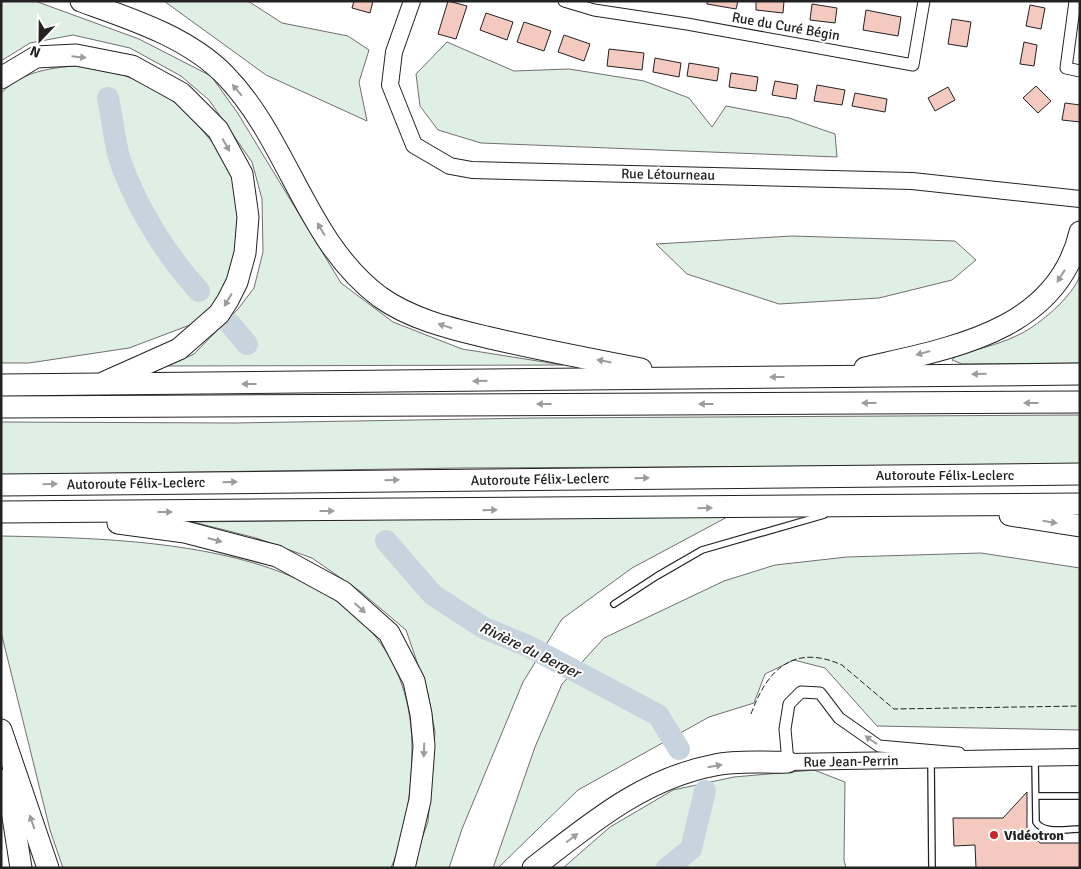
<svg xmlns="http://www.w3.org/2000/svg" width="1081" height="869" font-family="Signika,sans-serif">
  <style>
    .green { fill: #e0efe3; stroke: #6f6f6f }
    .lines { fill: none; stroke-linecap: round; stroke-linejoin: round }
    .river { stroke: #c7d3dd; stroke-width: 22 }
    .building { fill: #f3c9c0; stroke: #222 }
    .lane-casing { stroke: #222; stroke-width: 8 }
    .street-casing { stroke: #222; stroke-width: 13 }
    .secondary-casing { stroke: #222; stroke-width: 18 }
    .highway-casing { stroke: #222; stroke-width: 23 }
    .lane { stroke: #fff; stroke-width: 5.5 }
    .street { stroke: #fff; stroke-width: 11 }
    .secondary { stroke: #fff; stroke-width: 16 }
    .highway { stroke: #fff; stroke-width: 21 }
    .fence { stroke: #222; stroke-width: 1; stroke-dasharray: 6 2.5; stroke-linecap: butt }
    .oneway { fill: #9c9c9c }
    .poi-dot { fill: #c62828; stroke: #fff; stroke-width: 2 }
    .labels { text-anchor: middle; stroke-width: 4; stroke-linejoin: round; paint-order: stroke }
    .street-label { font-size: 14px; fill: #222; stroke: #fff }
    .poi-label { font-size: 14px; font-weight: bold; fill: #222; stroke: #fff; text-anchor: start }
    .water-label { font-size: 15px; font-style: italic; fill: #222; stroke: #fff }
  </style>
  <rect width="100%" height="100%" fill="#fff"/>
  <g class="green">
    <polygon points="1,1 35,1 139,39 211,76 237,112 341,283 393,322 462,349 563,365 167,366 194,354 238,309 254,288 263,252 262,199 252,162 209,100 181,76 130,48 73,35 30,43 1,61"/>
    <polygon points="164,1 248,1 282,23 348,36 369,50 359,82 367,121 266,75"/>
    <polygon points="447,42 514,71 569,69 644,81 689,98 712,127 726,106 789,118 835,134 837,157 481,143 438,130 420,106 416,74"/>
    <path d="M83 65 113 71 148 85 182 107 214 144 233 172 238 205V235L232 269 212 310 190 325 129 348 29 363H1V93C24 70 52 68 83 65Z"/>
    <polygon points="792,236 955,241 976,260 952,280 879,298 779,304 687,274 656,244"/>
    <path d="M1080 275V363L962 364 952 360 957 355C976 349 998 345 1016 336 1037 327 1073 297 1080 275Z"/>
    <polygon points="1080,415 1080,465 461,468 1,475 1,422 235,423 535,418"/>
    <polygon points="731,515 632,568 562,619 523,682 462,829 449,868 411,868 428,822 435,732 428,694 406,630 361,592 312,558 256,538 193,522"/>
    <path d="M1 536C149 539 408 541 412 745 412 786 407 830 391 868H63L50 830 1 632Z"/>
    <polygon points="981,553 1080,568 1080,730 877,726 825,668 794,660 765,674 754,703 709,717 578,790 498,868 493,868 535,747 562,684 604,638 724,581 775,565 847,557"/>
    <polygon points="814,770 845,782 844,860 846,868 563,868 610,827 673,790 734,777"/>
  </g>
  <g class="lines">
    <g class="river">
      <path d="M108 98C113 120 114 145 122 166 139 211 167 256 199 291"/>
      <polyline points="231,325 247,344"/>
      <polyline points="386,541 433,595 484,628 528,646 658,715 679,749"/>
      <polyline points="667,868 691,849 705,791"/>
    </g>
  </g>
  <g class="building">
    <polygon points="354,1 373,1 370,13 352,8"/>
    <polygon points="448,1 467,6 456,39 438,34"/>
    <polygon points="707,1 738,1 736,9 707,4"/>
    <polygon points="756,1 784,1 783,13 756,10"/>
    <polygon points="812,4 837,8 835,23 810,20"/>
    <polygon points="1030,5 1045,8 1041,29 1026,26"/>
    <polygon points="866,10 901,17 898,36 863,30"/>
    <polygon points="486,13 513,22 507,40 480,30"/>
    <polygon points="952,19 971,22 967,47 948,44"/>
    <polygon points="524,22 551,31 544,51 517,42"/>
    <polygon points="564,35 590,44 584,61 558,52"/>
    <polygon points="1024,42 1037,45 1034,66 1020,64"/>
    <polygon points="609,49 644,53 642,70 607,66"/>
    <polygon points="655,58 681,63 679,77 653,72"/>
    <polygon points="689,63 719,68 717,81 687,76"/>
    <polygon points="731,73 758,77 756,91 729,87"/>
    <polygon points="775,81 798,85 796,99 772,95"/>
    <polygon points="817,85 845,90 842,105 814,101"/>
    <polygon points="1036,86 1051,101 1038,113 1023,98"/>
    <polygon points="948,87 955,100 935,111 928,98"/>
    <polygon points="855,93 887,99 885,112 852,106"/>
    <polygon points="1065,103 1080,105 1080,122 1062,120"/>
    <polygon points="1027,792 1027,828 1040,843 1080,843 1080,868 976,868 975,845 954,846 953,818 1003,818"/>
  </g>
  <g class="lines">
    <g class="lane-casing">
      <g id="lane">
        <polyline points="614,604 657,576 702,550 824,515"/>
        <path d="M1035 759 1036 822C1043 834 1067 829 1080 829"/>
        <polyline points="931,760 932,868"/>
        <polyline points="1036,796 1080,796"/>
      </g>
    </g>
    <g class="street-casing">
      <g id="street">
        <polyline points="564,1 594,10 687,24 913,65 924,1"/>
        <polyline points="1075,1 1066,68 1080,71"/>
        <polyline points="788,762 785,729 789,704 801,692 820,693 839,718 879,746 959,753"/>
      </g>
    </g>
    <g class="secondary-casing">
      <g id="secondary">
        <polyline points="412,1 394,52 390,85 414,145 450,166 472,170 912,181 1080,199"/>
        <polyline points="788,762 1080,757"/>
      </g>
    </g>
    <g class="highway-casing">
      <g id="highway">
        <path d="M81 1C131 19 188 37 225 75 289 141 305 241 380 297 411 319 449 328 486 337 537 349 589 359 641 369"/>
        <polyline points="1,78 36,57 76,55 132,66 181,93 218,130 242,174 248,217 245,253 237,282 228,300 219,314 179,349 105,382"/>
        <path d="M865 368C950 348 1057 332 1080 232"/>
        <polyline points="1,385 1080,374"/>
        <polyline points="1,407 1080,402"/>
        <polyline points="1,485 1080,474"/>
        <polyline points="1,512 1080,504"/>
        <polyline points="1010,515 1080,526"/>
        <polyline points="118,523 185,532 277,556 343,592 389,633 414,681 421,714 424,746 420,800 404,868"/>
        <polyline points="1,730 48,868"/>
        <polyline points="7,779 21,868"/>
        <path d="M533 868C590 824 642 779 715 765 738 760 765 763 788 762"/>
      </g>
    </g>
    <use href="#lane" class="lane"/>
    <use href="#street" class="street"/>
    <use href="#secondary" class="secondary"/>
    <use href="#highway" class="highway"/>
    <path class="fence" d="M751 714C767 670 793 643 842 665L894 709 1080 706"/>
  </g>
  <defs><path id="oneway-solid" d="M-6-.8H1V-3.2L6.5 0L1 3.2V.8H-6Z" transform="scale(1.25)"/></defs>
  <g class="oneway">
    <use href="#oneway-solid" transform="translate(79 57) rotate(6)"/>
    <use href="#oneway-solid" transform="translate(237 90) rotate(-130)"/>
    <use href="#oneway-solid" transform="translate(226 145) rotate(61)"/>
    <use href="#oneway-solid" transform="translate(321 229) rotate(-120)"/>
    <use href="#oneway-solid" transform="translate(1061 276) rotate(122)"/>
    <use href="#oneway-solid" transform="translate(228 300) rotate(121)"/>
    <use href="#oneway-solid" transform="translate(445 326) rotate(-162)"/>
    <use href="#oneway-solid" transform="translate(923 353) rotate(164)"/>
    <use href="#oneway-solid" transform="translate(604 361) rotate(-169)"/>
    <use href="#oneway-solid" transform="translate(979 374) rotate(179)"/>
    <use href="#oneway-solid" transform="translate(777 377) rotate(180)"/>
    <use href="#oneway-solid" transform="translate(480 381) rotate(179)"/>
    <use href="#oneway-solid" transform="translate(249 384) rotate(180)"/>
    <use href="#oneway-solid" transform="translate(869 403) rotate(180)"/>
    <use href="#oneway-solid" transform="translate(1031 403) rotate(180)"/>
    <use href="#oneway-solid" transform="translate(544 404) rotate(180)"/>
    <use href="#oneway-solid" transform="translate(706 404) rotate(180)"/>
    <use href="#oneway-solid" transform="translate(642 478) rotate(-1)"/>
    <use href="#oneway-solid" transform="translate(392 480) rotate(-1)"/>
    <use href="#oneway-solid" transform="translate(230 482) rotate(-1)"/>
    <use href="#oneway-solid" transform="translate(50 484) rotate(-1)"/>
    <use href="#oneway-solid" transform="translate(705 508) rotate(-1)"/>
    <use href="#oneway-solid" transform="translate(490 510) rotate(-1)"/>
    <use href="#oneway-solid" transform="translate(327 511)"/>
    <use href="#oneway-solid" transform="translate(165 512)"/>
    <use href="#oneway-solid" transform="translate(1050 522) rotate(9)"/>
    <use href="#oneway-solid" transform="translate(215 540) rotate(15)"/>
    <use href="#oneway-solid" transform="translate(360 608) rotate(42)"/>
    <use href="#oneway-solid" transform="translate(871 740) rotate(-145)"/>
    <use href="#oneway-solid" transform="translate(424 750) rotate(92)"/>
    <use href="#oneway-solid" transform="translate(715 766) rotate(-10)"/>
    <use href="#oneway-solid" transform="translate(32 822) rotate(-109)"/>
    <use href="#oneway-solid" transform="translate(572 838) rotate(-37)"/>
  </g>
  <circle class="poi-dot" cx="994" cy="835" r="5"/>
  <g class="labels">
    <g class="street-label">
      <text transform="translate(786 26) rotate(10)" y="5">Rue du Curé Bégin</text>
      <text transform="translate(668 174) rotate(1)" y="5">Rue Létourneau</text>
      <text x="945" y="480">Autoroute Félix-Leclerc</text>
      <text transform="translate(540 479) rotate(-1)" y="5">Autoroute Félix-Leclerc</text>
      <text transform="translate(136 483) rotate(-1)" y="5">Autoroute Félix-Leclerc</text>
      <text transform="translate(851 761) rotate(-1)" y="5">Rue Jean-Perrin</text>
    </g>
    <g class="poi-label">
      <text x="1004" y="840">Vidéotron</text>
    </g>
    <g class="water-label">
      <text transform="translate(530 650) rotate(26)" y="5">Rivière du Berger</text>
    </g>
  </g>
  <rect width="1081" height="869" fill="none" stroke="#222222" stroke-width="5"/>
  <g transform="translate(40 40) rotate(202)" stroke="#ffffff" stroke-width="4" paint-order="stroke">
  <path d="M0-4L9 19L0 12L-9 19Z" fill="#222222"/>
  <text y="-8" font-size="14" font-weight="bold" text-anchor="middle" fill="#222222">N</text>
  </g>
</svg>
